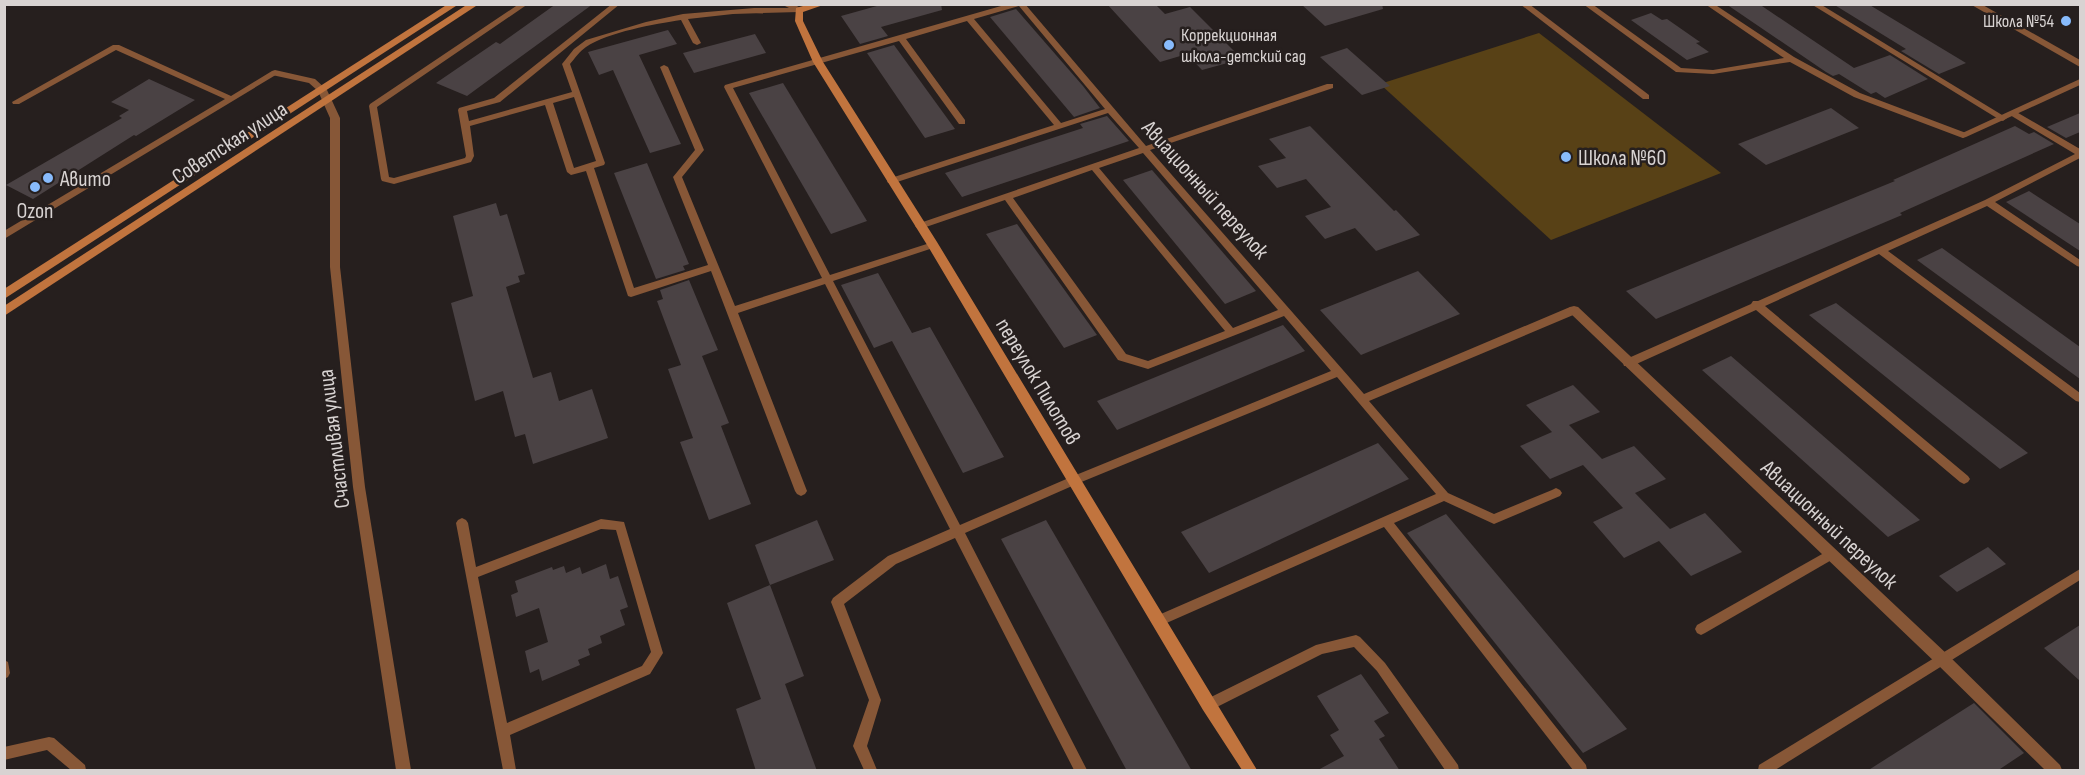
<svg xmlns="http://www.w3.org/2000/svg" width="2085" height="775" font-family="'Sofia Sans Condensed',sans-serif">
  <style>
    .green { fill: #584116 }
    .building { fill: #4a4244 }
    .lines { fill: none; stroke-linecap: round; stroke-linejoin: round }
    .service { fill: #875737; fill-rule: evenodd }
    .minor { fill: #875737; fill-rule: evenodd }
    .tertiary { fill: #875737; fill-rule: evenodd }
    .secondary { fill: #c1743e; fill-rule: evenodd }
    .poi-dot { fill: #88bbfc; stroke: #261f1e; stroke-width: 2 }
    .labels { text-anchor: middle; stroke-width: 5; stroke-linejoin: round; paint-order: stroke }
    .far-poi-label { font-size: 18px; fill: #d8d3d2; stroke: #261f1e; text-anchor: end }
    .street-label { font-size: 22px; fill: #d8d3d2; stroke: #261f1e }
    .poi-label { font-size: 22px; fill: #d8d3d2; stroke: #261f1e; text-anchor: start }
  </style>
  <rect width="100%" height="100%" fill="#261f1e"/>
  <polygon class="green" points="1539,33 1721,173 1551,240 1380,84"/>
  <g class="building">
    <polygon points="556,4 593,4 467,96 436,83 496,42 500,44"/>
    <polygon points="884,4 941,4 942,10 881,27 888,36 860,44 841,16"/>
    <polygon points="1107,4 1155,4 1165,14 1190,7 1242,59 1202,70 1187,54 1160,62"/>
    <polygon points="1301,4 1382,4 1383,9 1325,26"/>
    <polygon points="1726,4 1759,4 1854,68 1890,55 1928,79 1885,98 1876,92 1871,94 1839,74 1833,76 1826,72"/>
    <polygon points="1833,4 1868,4 1966,63 1939,74 1901,51 1906,49"/>
    <polygon points="1016,9 1083,86 1100,108 1074,117 990,17"/>
    <polygon points="1651,13 1662,20 1667,19 1700,42 1696,43 1709,52 1687,60 1631,20"/>
    <polygon points="668,30 677,44 639,55 681,144 650,153 613,70 599,75 588,52"/>
    <polygon points="755,34 766,53 694,73 683,53"/>
    <polygon points="894,45 955,129 925,138 867,53"/>
    <polygon points="1347,48 1390,86 1362,95 1320,57"/>
    <polygon points="149,79 195,100 136,136 134,135 33,199 6,185 122,118 119,116 129,110 111,102"/>
    <polygon points="783,83 867,221 831,234 749,93"/>
    <polygon points="1831,108 1859,128 1766,165 1738,144"/>
    <polygon points="2080,113 2080,132 2066,138 2047,127"/>
    <polygon points="1107,116 1129,141 962,197 945,173 1083,128 1080,124"/>
    <polygon points="1310,126 1394,211 1396,210 1420,235 1376,251 1355,228 1325,239 1305,216 1331,207 1306,179 1277,188 1258,166 1286,158 1269,139"/>
    <polygon points="2015,126 2029,134 2034,132 2054,144 1900,213 1902,215 1656,319 1626,291 1895,181 1893,180"/>
    <polygon points="647,163 689,264 683,266 685,270 656,279 614,173"/>
    <polygon points="1152,170 1256,291 1225,304 1123,180"/>
    <polygon points="2029,191 2080,224 2080,251 2006,202"/>
    <polygon points="496,203 500,216 507,214 525,274 518,276 520,282 506,287 533,378 551,372 559,401 592,389 608,438 533,464 525,434 515,437 503,391 475,401 451,303 473,296 453,216"/>
    <polygon points="1017,224 1097,335 1064,348 986,234"/>
    <polygon points="1942,248 2080,347 2080,379 1917,260"/>
    <polygon points="1418,271 1460,314 1361,355 1320,310"/>
    <polygon points="878,273 912,333 930,327 1004,457 963,473 892,341 874,348 841,285"/>
    <polygon points="689,280 718,350 702,356 729,423 721,426 751,504 709,520 680,442 693,438 668,369 681,365 657,301 663,299 660,290"/>
    <polygon points="1836,303 2028,453 2000,469 1809,315"/>
    <polygon points="1283,325 1305,351 1117,430 1097,401"/>
    <polygon points="1731,356 1920,520 1888,537 1702,370"/>
    <polygon points="1573,385 1600,412 1569,425 1602,459 1634,446 1666,479 1635,493 1670,529 1705,513 1742,552 1691,576 1659,541 1624,558 1593,522 1623,508 1583,465 1550,479 1520,446 1552,432 1526,405"/>
    <polygon points="1378,443 1409,479 1209,573 1181,532"/>
    <polygon points="1446,514 1627,729 1583,753 1407,533"/>
    <polygon points="817,520 834,560 770,585 755,545"/>
    <polygon points="1046,520 1192,771 1127,771 1001,539"/>
    <polygon points="1988,547 2006,564 1957,592 1939,576"/>
    <polygon points="606,564 610,579 618,576 628,607 620,610 625,625 600,636 602,643 588,649 590,655 578,660 580,665 542,681 539,669 530,673 525,651 548,642 539,608 516,617 511,595 518,592 515,581 552,567 553,570 564,566 566,573 580,567 582,574"/>
    <polygon points="770,585 804,676 785,684 817,771 756,771 736,709 761,699 727,603"/>
    <polygon points="2080,625 2080,681 2044,648"/>
    <polygon points="1361,674 1389,713 1374,721 1385,736 1379,739 1400,771 1316,771 1344,756 1330,735 1339,730 1317,696"/>
    <polygon points="1974,703 2024,753 1997,771 1867,771"/>
  </g>
  <g class="lines">
    <g class="service">
      <path d="M519 4H528L377 107 389 177 394 178 465 158 466 156 458 110 459 108 494 98 612 4H620L500 102 467 111 469 121 572 92 562 64 574 49 586 40 646 22 683 14 754 8H802V12H799L733 14 688 19 701 43 697 45 693 43 681 20C655 24 608 32 586 47 580 51 575 58 570 64L605 163 604 165 594 168 634 288 708 265 673 177 695 150 660 67 664 65 668 67 704 150 682 177 735 306 822 278 724 87 725 85 1008 4H1025L1146 146 1327 84H1333V88L1150 150 1364 394 1570 307H1578L1579 310 1578 313 1369 401 1448 493 1494 514 1552 490 1556 488 1560 490 1562 493 1560 496 1494 524 1444 501 1394 523 1586 765 1587 770H1573L1384 527 1162 625 1158 627 1154 625 1152 621 1154 617 1436 494 1337 377 1079 483 965 533 1087 770H1074L955 538 896 564 844 604 881 700 867 746 877 770H864L853 746 869 700 831 602 833 598 888 556 950 529 825 284 738 313 807 491 805 494 801 496 797 494 795 491 711 271 631 297 628 296 586 171 571 175 567 172 545 105 470 126 474 156 471 162 394 184 382 181 381 179 369 106 370 104ZM1019 6 1105 109 1061 123 974 19ZM967 21 1054 125 888 179 887 181 888 183H894L1108 113 1139 148 917 224 915 226 917 228H923L1005 200 1118 360 1148 369 1284 316 1331 371 1071 477 960 525 833 281 936 247 938 245 933 242 830 275 733 88 899 41 959 124H965V120L906 39ZM574 97 596 161 574 168 553 103ZM1143 153 1278 310 1233 328 1099 168ZM1092 170 1225 331 1148 361 1126 354 1013 198Z"/>
      <polygon points="1520,4 1529,4 1649,95 1649,99 1643,99"/>
      <polygon points="1583,4 1592,4 1681,68 1713,70 1784,58 1705,4 1714,4 1794,57 1860,93 1966,133 1967,135 1963,138 1960,137 1854,97 1790,62 1713,74 1676,72"/>
      <polygon points="1811,4 1820,4 2007,118 2003,121 2000,120"/>
      <polygon points="113,45 119,45 231,96 272,71 278,71 279,73 4,239 4,231 225,99 116,50 19,104 13,104 12,102"/>
      <polygon points="2013,110 2080,149 2080,158 1995,202 2080,260 2080,267 2077,266 1987,206 1888,251 2080,393 2080,402 2076,401 1879,254 1765,306 1968,476 1970,479 1968,482 1964,484 1960,482 1756,310 1632,366 1624,366 1623,363 1624,360 1751,304 1753,301 1758,301 1985,200 2075,154 2010,115 2009,113"/>
      <path d="M462 518 466 520 468 523 476 567 601 519 624 522 663 653 650 674 510 735 516 770H503L456 523 458 520ZM601 529 616 530 651 652 642 666 507 723 478 577Z"/>
      <polygon points="1831,549 1835,550 1837,554 1835,558 1705,633 1701,635 1697,633 1695,629 1697,625"/>
      <polygon points="2080,569 2080,580 1775,770 1758,770 1759,765"/>
      <polygon points="1356,635 1360,637 1385,663 1458,765 1459,770 1445,770 1377,671 1354,647 1322,654 1213,709 1208,711 1203,709 1202,705 1203,701 1316,645"/>
      <polygon points="4,660 8,662 10,673 8,677 4,679"/>
      <polygon points="49,737 54,738 85,765 86,770 71,770 47,750 4,760 4,747"/>
    </g>
    <g class="minor">
      <polygon points="1970,4 1981,4 2080,60 2080,67"/>
      <polygon points="275,70 315,79 327,90 340,118 340,267 365,487 411,770 396,770 353,487 330,267 330,118 318,91 309,83 272,75 272,71"/>
      <polygon points="2080,79 2080,85 1966,137 1963,138 1958,135"/>
      <polygon points="1574,306 1578,307 1948,655 2060,765 2062,770 2045,770 1938,665 1570,313 1568,310 1570,307"/>
    </g>
    <polygon class="tertiary" points="781,4 794,4 803,10 799,13"/>
    <g class="secondary">
      <polygon points="448,4 459,4 4,299 4,289"/>
      <polygon points="468,4 479,4 4,316 4,306"/>
      <polygon points="810,4 826,4 803,12 803,21 823,62 937,242 1257,770 1242,770 1203,710 929,248 813,62 795,21 796,8"/>
    </g>
  </g>
  <g class="poi-dot">
    <circle cx="2066" cy="21" r="6"/>
    <circle cx="1169" cy="45" r="6"/>
    <circle cx="1566" cy="157" r="6"/>
    <circle cx="48" cy="178" r="6"/>
    <circle cx="35" cy="187" r="6"/>
  </g>
  <g class="labels">
    <g class="far-poi-label">
      <text x="2054" y="27">Школа №54</text>
      <text x="1181" y="41" text-anchor="start">Коррекционная<tspan x="1181" dy="21">школа-детский сад</tspan></text>
    </g>
    <g class="street-label">
      <text transform="translate(229 142) rotate(-33)" y="8">Советская улица</text>
      <text transform="translate(1206 189) rotate(48)" y="8">Авиационный переулок</text>
      <text transform="translate(1039 381) rotate(59)" y="8">переулок Пилотов</text>
      <text transform="translate(333 439) rotate(-97)" y="8">Счастливая улица</text>
      <text transform="translate(1830 524) rotate(43)" y="8">Авиационный переулок</text>
    </g>
    <g class="poi-label">
      <text x="1578" y="165">Школа №60</text>
      <text x="60" y="186">Авито</text>
      <text x="35" y="218" text-anchor="middle">Ozon</text>
    </g>
  </g>
  <rect width="2085" height="775" fill="none" stroke="#d8d3d2" stroke-width="12"/>
</svg>
